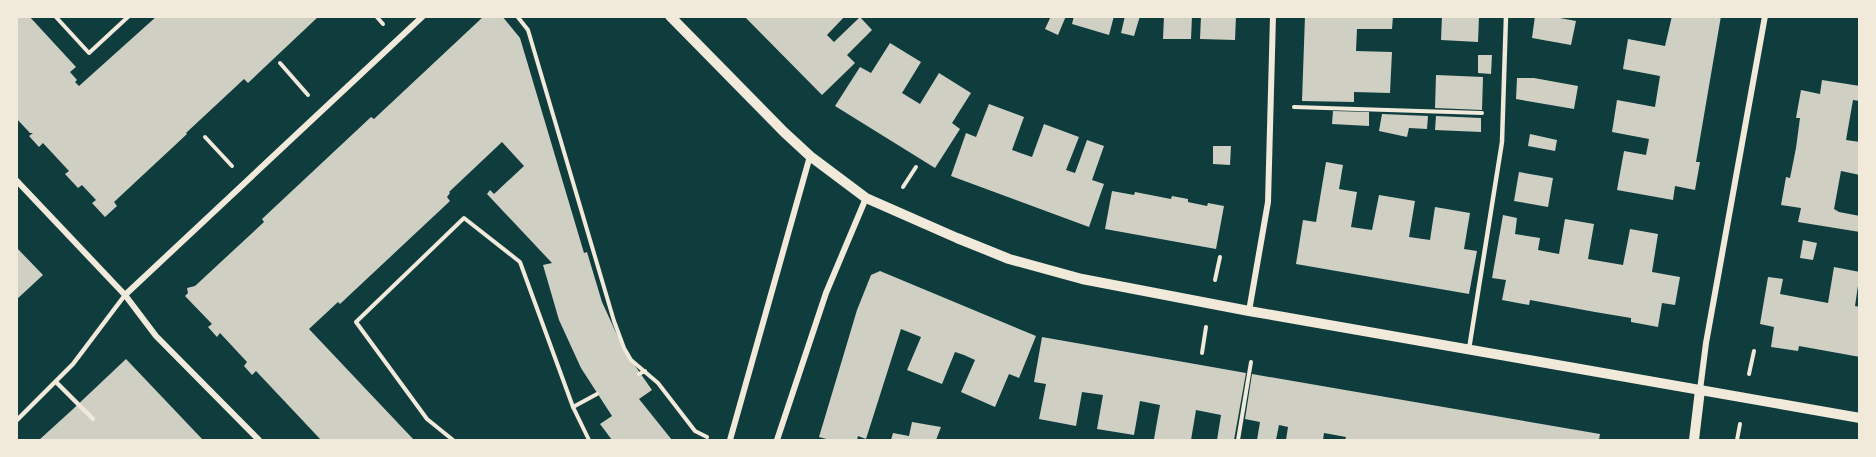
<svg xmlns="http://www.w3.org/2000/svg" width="1876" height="457" font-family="'Nunito Sans',sans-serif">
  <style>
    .building { fill: #cfcfc3 }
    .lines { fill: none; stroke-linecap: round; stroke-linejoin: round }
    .path { stroke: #f1e9da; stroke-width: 4 }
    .service { stroke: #f1e9da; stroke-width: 4.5 }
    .minor { stroke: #f1e9da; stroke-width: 6 }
    .tertiary { stroke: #f1e9da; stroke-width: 10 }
  </style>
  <rect width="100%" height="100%" fill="#0f3d3e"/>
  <g class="building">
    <polygon points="16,16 29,16 76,67 70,72 77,80 75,82 79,86 157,16 319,16 248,83 244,79 186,133 187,134 114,202 117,206 105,217 92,203 96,200 82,185 78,188 65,174 69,171 43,143 39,147 29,136 33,133 30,133 16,118"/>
    <polygon points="484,16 502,16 520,38 584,253 587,252 602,302 624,350 652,390 639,399 672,440 612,440 600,424 612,416 581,368 559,320 543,265 552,263 487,194 490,190 494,194 524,166 502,142 449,192 450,193 447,197 450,201 340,304 338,302 309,329 414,440 321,440 256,371 252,375 244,366 247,362 220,333 217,337 208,327 212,324 185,296 188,293 187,288 195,286 264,222 262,219 371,117 374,119"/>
    <polygon points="744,16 845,16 827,35 834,42 860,17 872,30 847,55 855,63 822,95"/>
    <polygon points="1051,16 1066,16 1058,35 1045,29"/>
    <polygon points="1074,16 1114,16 1109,35 1072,24"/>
    <polygon points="1125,16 1140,16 1134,36 1121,33"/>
    <polygon points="1164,16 1192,16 1191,39 1163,39"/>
    <polygon points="1201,16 1236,16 1235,40 1200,39"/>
    <polygon points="1305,16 1393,16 1392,29 1357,29 1356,51 1392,52 1390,93 1354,92 1354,102 1302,101"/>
    <polygon points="1442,16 1479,16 1478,42 1441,40"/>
    <polygon points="1535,16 1549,16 1576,21 1571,45 1532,38"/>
    <polygon points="1672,16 1721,16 1696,162 1700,162 1695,190 1675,186 1673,200 1617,190 1624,151 1646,155 1649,139 1612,132 1617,100 1655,107 1660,76 1623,69 1628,39 1665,46"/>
    <polygon points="890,43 921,62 902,93 920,104 939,73 971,93 952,123 960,129 935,168 835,106 860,67 871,73"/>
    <polygon points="1478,55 1492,55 1491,74 1478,73"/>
    <polygon points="1436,75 1483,77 1482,110 1435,108"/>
    <polygon points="1517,78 1534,78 1578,86 1574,109 1516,99"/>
    <polygon points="1822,80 1860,86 1860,101 1853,100 1846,140 1860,142 1860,175 1841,171 1834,209 1839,212 1860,216 1860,232 1798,222 1801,208 1781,205 1786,177 1790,178 1796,148 1800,118 1796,118 1801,90 1820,94"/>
    <polygon points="989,104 1024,117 1012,150 1032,157 1044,124 1079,137 1066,170 1075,173 1087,140 1104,146 1092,180 1104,184 1089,227 951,176 966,133 976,137"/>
    <polygon points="1333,111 1369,112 1369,126 1332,124"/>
    <polygon points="1382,114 1428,116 1427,129 1409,128 1407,137 1379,131"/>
    <polygon points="1436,116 1481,118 1481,132 1435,130"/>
    <polygon points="1530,134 1557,140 1555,151 1528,146"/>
    <polygon points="1213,146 1231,146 1230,165 1213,164"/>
    <polygon points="1326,162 1343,165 1339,189 1357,192 1351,227 1372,230 1379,195 1415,201 1409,237 1430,240 1435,207 1470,213 1464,249 1477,251 1469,294 1296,264 1303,220 1316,222"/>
    <polygon points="1519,172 1553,178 1548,207 1514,201"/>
    <polygon points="1112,191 1134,195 1135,192 1171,199 1172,196 1188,199 1188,202 1207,206 1208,203 1224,206 1216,249 1105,229"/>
    <polygon points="1503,215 1517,218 1515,234 1540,238 1538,250 1559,254 1565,219 1594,224 1588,259 1623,265 1630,229 1658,234 1652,272 1680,277 1675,305 1662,303 1658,327 1631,322 1631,318 1595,312 1530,300 1529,305 1502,300 1506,280 1492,278"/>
    <polygon points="1803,240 1817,243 1813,260 1800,258"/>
    <polygon points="16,247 43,275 16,300"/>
    <polygon points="1834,267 1860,272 1855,306 1860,307 1860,357 1799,346 1798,351 1771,347 1774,327 1760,324 1768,277 1783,279 1780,294 1828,303"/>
    <polygon points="880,271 1036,336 1019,378 1009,374 995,407 961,392 975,360 964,355 955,352 942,384 907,370 921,337 901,329 866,439 858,436 857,440 830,440 819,437 857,310 871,275"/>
    <polygon points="1042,337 1246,373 1234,440 1217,440 1221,415 1196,410 1191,440 1154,439 1160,405 1140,401 1134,435 1097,429 1103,395 1082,392 1076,426 1039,419 1046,384 1034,382"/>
    <polygon points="126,359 203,440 39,440 72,410"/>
    <polygon points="1252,374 1600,434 1599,440 1345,440 1346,437 1324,433 1323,440 1286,440 1288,427 1279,425 1276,440 1257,440 1260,422 1245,419"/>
    <polygon points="912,422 941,427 936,440 891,440 893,433 909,436"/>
  </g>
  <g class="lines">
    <g class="path">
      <polyline points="55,16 89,53 129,16"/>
      <polyline points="376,16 383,24"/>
      <polyline points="517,16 528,30 614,321 624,348 631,360 658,383 695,431 707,437"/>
      <polyline points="280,63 308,95"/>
      <polyline points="1294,107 1482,113"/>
      <polyline points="205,137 232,166"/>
      <polyline points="903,187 916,167"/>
      <polyline points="1215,280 1220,257"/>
      <polyline points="1202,353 1206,327"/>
      <polyline points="639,374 645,371"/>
      <polyline points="1749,374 1754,351"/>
      <polyline points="573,407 597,394"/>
      <polyline points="453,440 427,419 356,322 464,218 520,262 573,407 589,440"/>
      <polyline points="1238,440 1251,362"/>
      <polyline points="1737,440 1740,424"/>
    </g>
    <g class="service">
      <polyline points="1469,349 1502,142 1506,16"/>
      <polyline points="56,382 93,419"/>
      <polyline points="16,421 73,364 125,295"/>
    </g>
    <g class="minor">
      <polyline points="16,180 125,295 156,336 259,440"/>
      <polyline points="125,295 423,16"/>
      <polyline points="1249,311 1268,202 1273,16"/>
      <polyline points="1700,390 1706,343 1765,16"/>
      <polyline points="730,440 810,156"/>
      <polyline points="777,440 826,293 866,198"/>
    </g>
    <g class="tertiary">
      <polyline points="670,16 784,132 810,156 866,198 957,238 1009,259 1082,279 1249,311 1860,418"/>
      <polyline points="1694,440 1700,390"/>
    </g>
  </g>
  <rect width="1876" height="457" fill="none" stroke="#f1e9da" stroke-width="36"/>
</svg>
